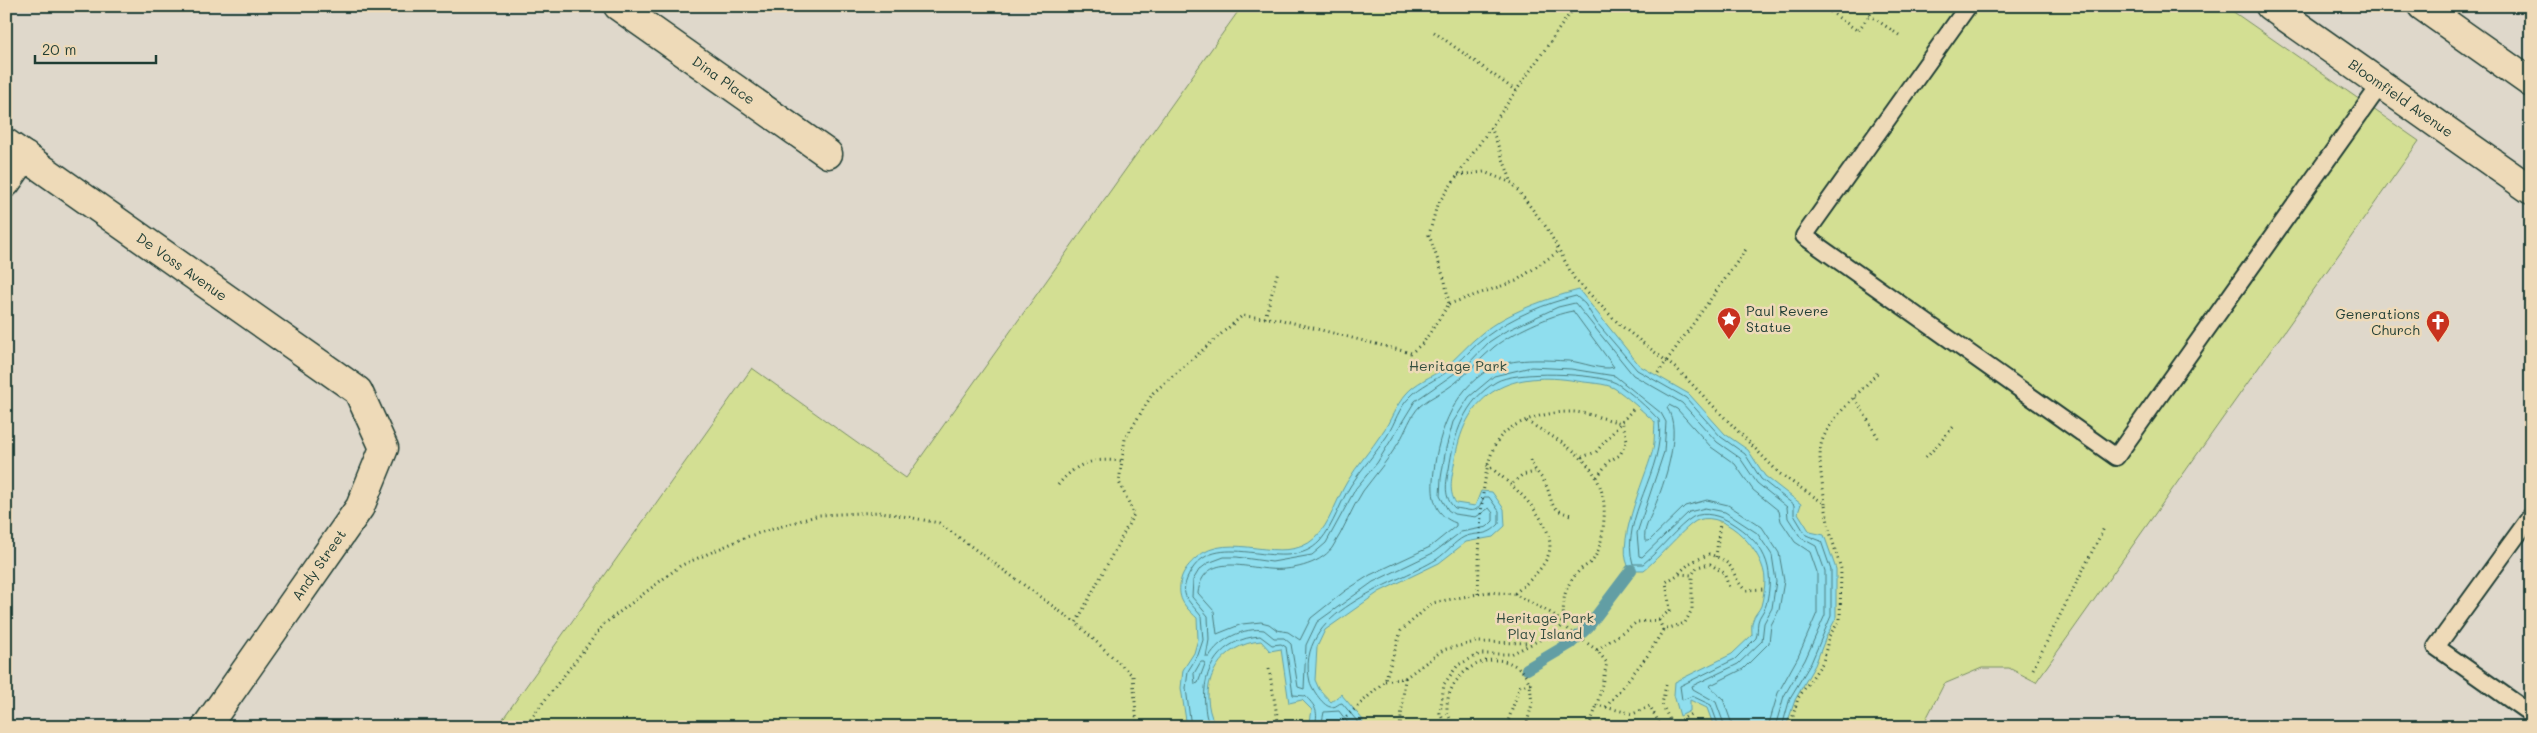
<svg xmlns="http://www.w3.org/2000/svg" width="2537" height="733" font-family="Mali,sans-serif">
  <style>
    .green { fill: #d3df93; stroke: #798e64 }
    .water { fill: #8fdeee; stroke: #629ea4 }
    .lines { fill: none; stroke-linecap: round; stroke-linejoin: round }
    .shore { stroke: #4c7d7e; stroke-width: 1 }
    .stream { stroke: #629ea4; stroke-width: 12 }
    .service-casing { stroke: #1f3d34; stroke-width: 20 }
    .minor-casing { stroke: #1f3d34; stroke-width: 31 }
    .tertiary-casing { stroke: #1f3d34; stroke-width: 31 }
    .path { stroke: #1f3d34; stroke-width: 3; stroke-dasharray: 1 4; stroke-linecap: butt }
    .service { stroke: #eedab8; stroke-width: 16 }
    .minor { stroke: #eedab8; stroke-width: 28 }
    .tertiary { stroke: #eedab8; stroke-width: 28 }
    .labels { text-anchor: middle; stroke-width: 5; stroke-linejoin: round; paint-order: stroke }
    .street-label { font-size: 14px; fill: #1f3d34; stroke: #eedab8 }
    .poi-label { font-size: 14px; fill: #1f3d34; stroke: #eedab8; text-anchor: start }
    .park-label { font-size: 14px; fill: #314d3e; stroke: #eedab8 }
  </style>
  <rect width="100%" height="100%" fill="#dfd8cb"/>
  <filter id="ink" filterUnits="userSpaceOnUse"><feTurbulence type="fractalNoise" baseFrequency=".02" numOctaves="2"/><feDisplacementMap in="SourceGraphic" scale="10" xChannelSelector="R" yChannelSelector="G"/><feConvolveMatrix kernelMatrix="1 2 1 2 8 2 1 2 1" color-interpolation-filters="sRGB"/></filter>
  <g filter="url(#ink)">
    <polygon class="green" points="1242,6 2225,6 2419,141 2036,682 2009,668 1982,668 1944,684 1925,721 1925,727 497,727 752,368 906,478"/>
    <path class="water" d="M1579 290 1640 366 1689 394 1725 434 1748 450 1765 476 1801 504 1798 513 1810 532 1824 535 1836 569V618L1826 637 1815 665 1795 700 1786 727H1714L1707 708 1690 700V711L1680 716 1674 695 1675 682 1732 654 1752 635C1752 630 1751 624 1753 620 1754 615 1759 611 1761 606 1763 599 1765 587 1765 580 1765 553 1727 510 1698 520 1687 524 1657 560 1644 570H1631C1612 549 1645 479 1652 453 1655 444 1654 432 1655 422 1642 411 1628 397 1614 388 1605 383 1588 383 1577 381 1512 370 1466 390 1455 459 1453 474 1447 490 1456 503L1475 506 1481 491 1492 492 1504 509 1505 526 1493 537 1466 542 1439 563 1379 592 1325 630 1317 647 1315 680 1319 689 1331 702 1341 694 1363 720 1362 727H1309L1312 710 1302 700 1289 703 1281 649 1270 651 1261 641C1222 644 1198 680 1212 718 1213 721 1217 724 1219 727H1187L1181 688 1183 670 1194 653 1198 639 1197 618C1183 605 1177 598 1181 579 1183 571 1190 563 1196 558 1230 528 1283 568 1315 538 1330 524 1336 500 1347 482 1357 465 1371 450 1382 433 1391 421 1395 406 1406 394 1415 383 1431 377 1443 369 1457 358 1468 344 1482 333 1506 313 1548 298 1579 290Z"/>
    <g class="lines">
      <g class="shore">
        <path d="M1573 311 1614 367C1602 371 1582 362 1569 361 1544 360 1513 357 1490 369 1451 391 1436 439 1433 481 1432 500 1436 516 1456 523V526L1430 547 1370 575 1345 591 1311 618 1300 640 1288 632 1277 630 1269 624 1261 622 1242 624 1217 634 1214 611 1198 593C1203 553 1243 567 1269 569 1290 571 1319 565 1332 548 1344 530 1351 509 1363 491 1375 475 1388 460 1399 442 1406 431 1410 416 1420 406 1430 397 1444 392 1455 383 1469 372 1480 359 1494 347 1510 334 1552 314 1573 311Z"/>
        <polygon points="1201,662 1204,662 1205,664 1198,683 1195,684 1194,674"/>
        <path d="M1191 727 1186 688 1188 671 1198 655 1203 640 1201 616C1188 599 1177 595 1191 571 1219 525 1286 578 1320 541 1334 525 1340 502 1351 485 1362 468 1376 453 1387 436 1395 423 1399 407 1410 397 1420 386 1436 380 1448 371 1462 361 1473 346 1487 336 1512 317 1546 303 1576 296L1585 304 1597 323 1637 370 1686 398 1721 437 1745 454 1761 479 1794 505V515L1806 535 1821 541 1831 570V616L1811 663 1790 698 1782 727"/>
        <path d="M1213 727C1206 721 1206 715 1205 706 1201 668 1221 639 1260 636L1272 645 1281 644 1286 647 1293 695 1305 696C1315 705 1320 713 1314 727"/>
        <polyline points="1321,727 1324,712 1339,711 1351,727"/>
        <path d="M1357 727V721L1342 703C1338 703 1337 707 1332 707 1324 708 1312 689 1310 682 1293 611 1393 586 1437 559 1446 553 1454 542 1464 537 1479 531 1486 538 1499 524V511L1489 497H1484C1476 516 1473 510 1455 508 1443 498 1446 482 1449 469 1454 435 1464 401 1496 382 1515 370 1596 373 1616 383 1628 390 1650 410 1659 420 1666 470 1619 518 1633 564H1643C1658 552 1679 525 1693 517 1705 511 1720 516 1730 522 1764 543 1776 566 1766 605 1764 612 1759 616 1758 622 1757 628 1758 633 1756 638L1735 659 1680 686 1682 700 1692 696 1711 705 1719 727"/>
        <path d="M1725 727 1716 702 1693 689 1692 686 1738 664 1762 641 1764 623 1772 608 1776 581 1772 555 1757 533 1725 512 1705 508 1689 512 1642 557 1639 556 1637 533 1664 452 1666 422 1661 413 1615 376 1571 369 1531 367 1494 376 1469 397 1453 422 1446 448 1441 478 1440 496 1448 510 1454 514 1476 517 1489 508 1493 513V521L1487 527 1461 532 1433 553 1373 582 1317 622 1306 645 1304 689 1298 687 1291 644 1284 638H1274L1264 630C1244 627 1219 639 1209 657H1206L1209 640 1208 616 1192 597 1193 580 1199 570 1208 563 1224 557H1237L1272 562 1312 555 1326 543 1356 488 1377 463 1415 401 1468 364 1489 342 1504 332 1558 307 1575 303 1633 375 1682 403 1717 442 1740 458 1757 483 1787 507 1788 518 1801 538 1816 546 1825 571V615L1805 660 1784 696 1775 727"/>
        <path d="M1733 727 1723 699 1709 686 1743 669 1769 643 1771 625 1779 610 1784 581 1779 553 1762 527 1728 505 1707 500 1685 506 1649 541H1645C1643 529 1650 519 1654 508 1664 485 1683 430 1667 408L1669 405 1677 409 1711 447 1735 464 1753 490 1779 511 1781 521 1795 542 1810 552 1817 572V613L1798 657 1778 693 1768 727"/>
      </g>
      <polyline class="stream" points="1527,669 1571,643 1588,627 1631,570"/>
      <g class="service-casing">
        <g id="service">
          <polyline points="1968,6 1804,236 2116,457 2381,84"/>
          <polyline points="2531,516 2436,647 2531,714"/>
        </g>
      </g>
      <g class="minor-casing">
        <g id="minor">
          <path id="s1" d="M618 6 828 154"/>
          <path id="s2" d="M6 143 358 391 384 448 360 507 206 727"/>
          <polyline points="6,183 25,156"/>
        </g>
      </g>
      <g class="tertiary-casing">
        <g id="tertiary">
          <path id="s3" d="M2270 6 2531 190"/>
          <polyline points="2422,6 2531,83"/>
        </g>
      </g>
      <g class="path">
        <polyline points="1822,6 1858,31 1876,6"/>
        <polyline points="1869,15 1899,35"/>
        <polyline points="1434,32 1516,91"/>
        <polyline points="1491,127 1512,183"/>
        <polyline points="1458,175 1484,172 1512,183 1547,228 1574,278 1620,325 1679,371 1780,474 1825,504 1829,529 1841,569 1840,620 1829,636 1823,662 1798,698 1790,727"/>
        <polyline points="1449,304 1516,281 1559,251"/>
        <polyline points="1265,318 1278,271"/>
        <polyline points="1658,373 1747,248"/>
        <polyline points="1855,398 1880,441"/>
        <polyline points="1582,457 1596,452 1633,409"/>
        <polyline points="1926,458 1955,425"/>
        <path d="M1530 460C1535 472 1540 474 1545 483 1554 501 1547 509 1571 515"/>
        <path d="M1487 465C1510 482 1565 528 1546 560 1538 574 1525 585 1514 594"/>
        <polyline points="1597,477 1609,461 1620,455 1627,440 1623,424"/>
        <polyline points="1513,483 1522,475 1535,472"/>
        <path d="M1058 485C1077 462 1093 458 1122 461"/>
        <path d="M1825 504C1823 485 1818 464 1821 445 1826 421 1862 391 1878 372"/>
        <polyline points="1716,557 1720,522"/>
        <path d="M1679 573 1690 563 1709 554C1739 564 1728 572 1745 590L1764 589"/>
        <path d="M1478 594C1480 554 1478 476 1496 443 1509 420 1550 411 1574 412 1590 413 1607 420 1622 423"/>
        <polyline points="1659,620 1663,630"/>
        <polyline points="1597,650 1637,622 1659,620 1670,610 1666,582 1679,574 1692,575 1697,567 1710,564 1724,573 1729,587"/>
        <polyline points="1269,669 1279,727"/>
        <polyline points="2033,669 2104,528"/>
        <polyline points="1405,678 1443,650 1475,642 1529,643"/>
        <polyline points="1385,681 1405,678 1400,727"/>
        <polyline points="1666,685 1662,704 1673,727"/>
        <polyline points="1606,707 1648,655 1663,630 1685,623 1692,609 1692,575"/>
        <polyline points="1672,725 1691,714"/>
        <polyline points="524,727 604,624 680,566 746,537 819,515 882,512 939,523 1076,623"/>
        <polyline points="1137,727 1133,676 1076,623 1134,514 1119,482 1125,439 1153,393 1242,316 1278,319 1411,353 1423,343 1449,304 1445,281 1429,235 1437,205 1575,6"/>
        <polyline points="1335,727 1385,681 1401,631 1432,603 1488,592 1514,594 1553,614 1570,631 1597,650 1607,663 1597,705 1633,714 1650,706 1661,727"/>
        <path d="M1446 727 1440 713 1444 684 1458 665 1480 654H1511L1556 632 1563 625C1564 601 1561 591 1578 572 1582 567 1589 565 1593 560 1601 549 1603 532 1604 519 1608 465 1567 445 1526 421"/>
        <path d="M1454 727C1452 722 1447 714 1447 709 1446 673 1493 643 1522 671 1525 674 1528 680 1530 684L1520 686 1506 727"/>
        <polyline points="1526,727 1532,704 1530,684"/>
        <polyline points="1589,727 1597,705"/>
      </g>
      <use href="#service" class="service"/>
      <use href="#minor" class="minor"/>
      <use href="#tertiary" class="tertiary"/>
    </g>
  </g>
  <defs>
    <g id="sight-pin" transform="scale(1.25)"><path d="M0 17L-7.5 6A9.5 9.5 0 1 1 7.5 6Z" fill="#c8321e" stroke="#eedab8"/><path d="M0-6L1.8-2.2L6-1.7L2.9 1.2L3.7 5.4L0 3.3L-3.7 5.4L-2.9 1.2L-6-1.7L-1.8-2.2Z" fill="#fff"/></g>
    <g id="church-pin" transform="scale(1.25)"><path d="M0 17L-7.5 6A9.5 9.5 0 1 1 7.5 6Z" fill="#c8321e" stroke="#eedab8"/><path d="M-1.2-6h2.4v3.5h3.3v2.4h-3.3V6h-2.4V-.1h-3.3v-2.4h3.3Z" fill="#fff"/></g>
  </defs>
  <g fill-rule="evenodd">
    <use href="#sight-pin" x="1729" y="319"/>
    <use href="#church-pin" x="2438" y="322"/>
  </g>
  <g class="labels">
    <g class="street-label">
      <text dy="5" stroke="none"><textPath href="#s1" startOffset="129">Dina Place</textPath></text>
      <text dy="5" stroke="none"><textPath href="#s3" startOffset="160">Bloomfield Avenue</textPath></text>
      <text dy="5" stroke="none"><textPath href="#s2" startOffset="215">De Voss Avenue</textPath></text>
      <text transform="translate(319 565) rotate(-55)" y="5">Andy Street</text>
    </g>
    <g class="poi-label">
      <text x="1746" y="316">Paul Revere<tspan x="1746" dy="16">Statue</tspan></text>
      <text x="2420" y="319" text-anchor="end">Generations<tspan x="2420" dy="16">Church</tspan></text>
    </g>
    <g class="park-label">
      <text x="1458" y="371">Heritage Park</text>
      <text x="1545" y="623">Heritage Park<tspan x="1545" dy="16">Play Island</tspan></text>
    </g>
  </g>
  <rect width="2537" height="733" fill="none" stroke="#eedab8" stroke-width="25"/>
  <rect x="12" y="12" width="2512" height="708" fill="none" stroke="#1f3d34" stroke-width="2" filter="url(#ink)"/>
  <path d="M35 55v8h121v-8" fill="none" stroke="#1f3d34" stroke-width="2.5"/>
  <text x="42" y="55" font-size="15" fill="#1f3d34" stroke="#eedab8" stroke-width="4" paint-order="stroke">20 m</text>
</svg>
